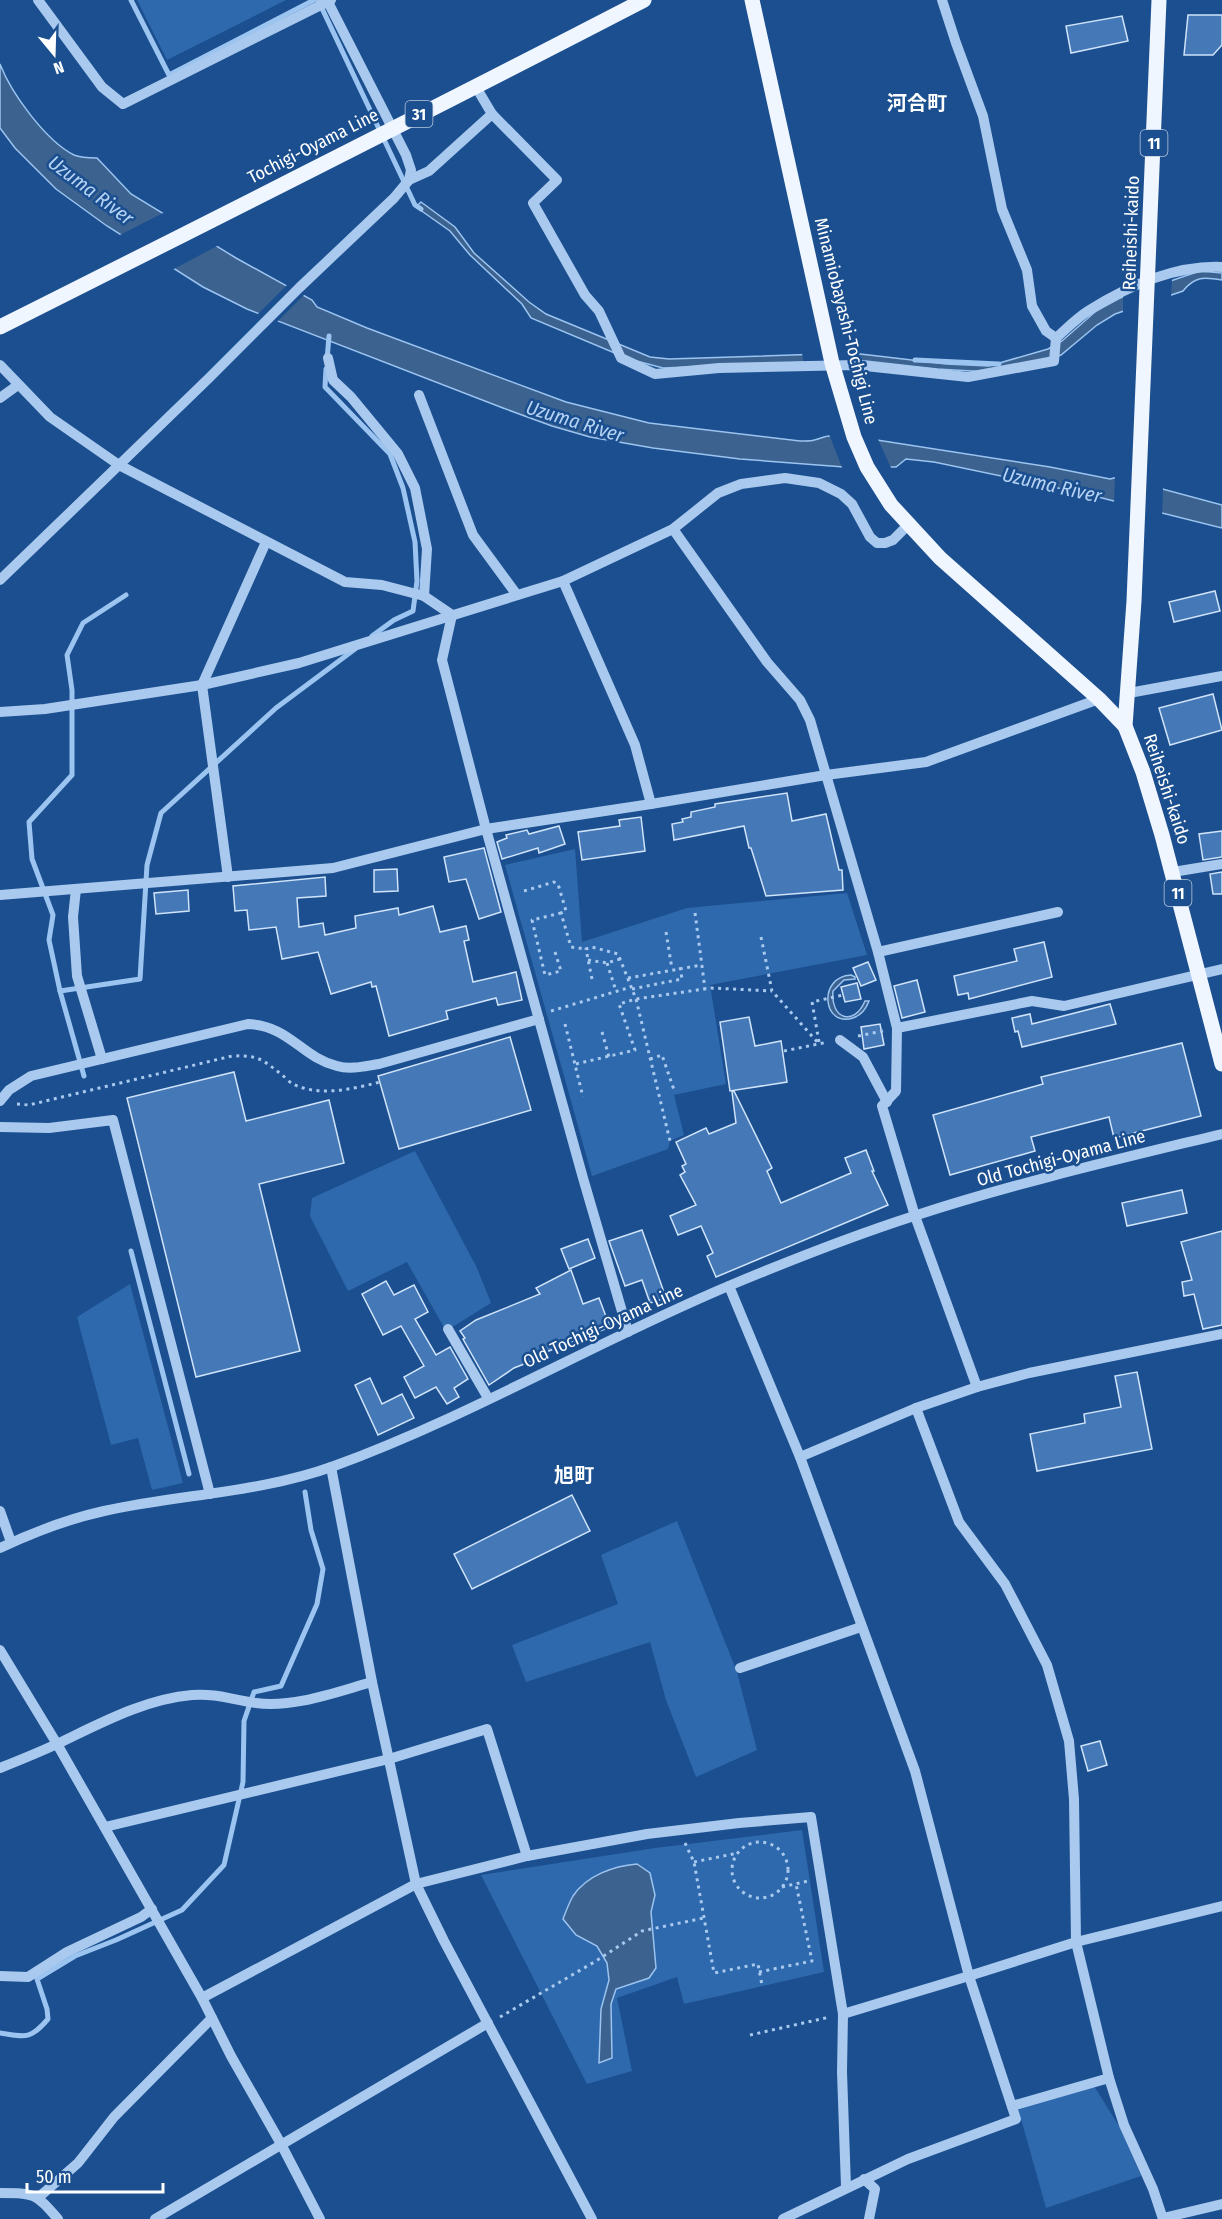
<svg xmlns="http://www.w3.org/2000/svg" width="1222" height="2219" font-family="'Fira Sans Condensed','Noto Sans JP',sans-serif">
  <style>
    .green { fill: #2e69ad }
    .water { fill: #3c6290; stroke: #9cc4f0; stroke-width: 1.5 }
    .pier { fill: #1b4f8f }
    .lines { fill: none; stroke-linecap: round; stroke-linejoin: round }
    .stream { stroke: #9cc4f0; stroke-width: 5 }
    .building { fill: #4478b7; stroke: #cfe3fa; stroke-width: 1.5 }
    .path { stroke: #a9c9ee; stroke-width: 3; stroke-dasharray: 3 4.5; stroke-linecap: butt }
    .minor { stroke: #a9c9ee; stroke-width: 10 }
    .major { stroke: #f0f6ff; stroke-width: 15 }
    .labels { text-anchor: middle; stroke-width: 5; stroke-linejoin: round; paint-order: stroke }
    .shield { fill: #1b4f8f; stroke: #bbcadd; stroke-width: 1.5 }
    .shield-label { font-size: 16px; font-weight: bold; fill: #fff }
    .street-label { font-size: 18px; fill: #fff; stroke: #1b4f8f }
    .neighbourhood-label { font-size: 20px; font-weight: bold; fill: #fff; stroke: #1b4f8f }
    .water-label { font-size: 20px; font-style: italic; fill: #b5d3f5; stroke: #1b4f8f }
  </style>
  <rect width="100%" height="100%" fill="#1b4f8f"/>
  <g class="green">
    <polygon points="137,0 286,0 167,60"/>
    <polygon points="575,849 582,942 687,908 847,893 867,955 710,985 726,1084 674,1095 684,1135 670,1141 668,1149 592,1176 505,865"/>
    <polygon points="415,1151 477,1268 491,1303 446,1331 407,1262 348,1291 310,1216 312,1198"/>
    <polygon points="130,1284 183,1483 152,1490 138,1438 111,1445 77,1317"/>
    <polygon points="677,1521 737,1672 757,1750 696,1777 666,1700 650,1642 526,1682 512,1645 618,1604 601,1555"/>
    <polygon points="802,1830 824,1972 684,2004 677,1977 617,1998 632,2071 587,2084 481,1875 655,1848"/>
    <polygon points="1094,2086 1119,2126 1141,2176 1046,2208 1018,2108"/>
  </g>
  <g class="water">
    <path d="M0 64C11 93 46 141 74 155 81 158 90 158 97 158L131 194 236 258 312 300 317 307 367 328 566 402 649 423 800 441C812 441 813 441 824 437 835 433 853 437 864 438L1050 467 1110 479 1118 477 1222 505V528L1082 493 934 462 906 459 896 467H844L740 459 653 448 590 437 552 426 503 408 247 309 203 287 107 226 56 189 15 148 0 128Z"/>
    <path d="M421 202 455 227 474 253 529 302 546 314 650 357 669 359 852 353 946 364 989 366 1048 349 1062 341 1096 311 1120 298 1200 271 1222 273V280C1204 277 1195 276 1183 291L1115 314 1097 325 1061 355 1040 361 990 372 937 369 857 360 663 368 629 359 531 318 522 304 470 255 450 231 416 207Z"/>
    <path d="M851 975 855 977V979L844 980 833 991C830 1019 854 1027 865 1001H869C866 1009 862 1015 853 1018 823 1028 817 977 851 975Z"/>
    <path d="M637 1864 650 1873 655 1895 651 1912 656 1968 649 1978 616 1989 611 2004 612 2058 599 2063 601 2009 609 1980 607 1963 597 1946 576 1935 563 1919C566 1911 569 1903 573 1896 587 1875 614 1866 637 1864Z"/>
  </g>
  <g class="pier">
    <polygon points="165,212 219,245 172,270 118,236"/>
    <polygon points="1172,278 1171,298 1123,313 1123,294"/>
    <polygon points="289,283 306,293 275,324 256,316"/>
    <polygon points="852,351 854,363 804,364 802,353"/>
    <polygon points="841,433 877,437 892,470 843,470 829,434"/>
    <polygon points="1119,474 1163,485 1162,517 1114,505 1115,475"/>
  </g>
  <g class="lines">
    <g class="stream">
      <polyline points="131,0 169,75 314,0"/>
      <polyline points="318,0 415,205 421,209"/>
      <polyline points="327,360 329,336"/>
      <polyline points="915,360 999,364"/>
      <polyline points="326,369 325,387 390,454 403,488 415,542 417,581 413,611 394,620 372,636"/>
      <polyline points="60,991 49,940 53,915 32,859 29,822 72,775 72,690 67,655 83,623 126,595"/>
      <polyline points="84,1076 60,991 140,979 147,865 161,813 276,708 355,649"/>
      <polyline points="131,1251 189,1474"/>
      <path d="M0 2033C26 2037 30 2040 48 2019L47 2009 37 1979 75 1956 116 1940 182 1910 224 1865 243 1782 244 1721 254 1692 281 1686 317 1604 323 1569 311 1530 305 1492"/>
    </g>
  </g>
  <g class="building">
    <polygon points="1188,15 1222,15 1222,45 1213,55 1184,55"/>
    <polygon points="1122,16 1128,41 1071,53 1066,26"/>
    <polygon points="1215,591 1220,611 1174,622 1169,602"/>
    <polygon points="1213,694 1222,730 1170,745 1159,708"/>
    <polygon points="787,793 792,821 826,814 839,870 842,870 843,890 766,896 751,848 749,848 744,826 674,840 672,824 683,822 682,819 691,817 691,812 715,807 715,804"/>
    <polygon points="641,817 645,851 582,860 578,832 620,826 619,820"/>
    <polygon points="559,826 565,844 539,853 538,848 502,859 497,842 507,838 506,835 527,830 529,834"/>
    <polygon points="1222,831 1222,857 1203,860 1199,834"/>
    <polygon points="484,848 501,912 479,919 466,879 449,882 444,857"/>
    <polygon points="397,869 398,891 374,892 374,870"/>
    <polygon points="1222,872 1222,894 1213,894 1210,874"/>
    <polygon points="325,877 326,896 297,898 299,927 323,923 325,935 356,928 355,916 398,908 399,915 433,906 440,932 466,926 469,940 464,941 473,982 516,972 522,1000 498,1005 496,998 446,1011 448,1019 389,1036 376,986 372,987 371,982 331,994 318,952 282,959 276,927 249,930 247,910 235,911 233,886"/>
    <polygon points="188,890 189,911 156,914 154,893"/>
    <polygon points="1044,942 1052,977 969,999 968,993 958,995 954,976 1017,961 1014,949"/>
    <polygon points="868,962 876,980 861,986 853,968"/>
    <polygon points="917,980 925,1012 902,1018 894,986"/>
    <polygon points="857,983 861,999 845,1002 841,987"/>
    <polygon points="1110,1004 1116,1024 1022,1047 1018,1031 1015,1032 1012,1018 1030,1014 1032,1024"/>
    <polygon points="749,1017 755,1046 781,1041 787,1082 730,1091 720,1022"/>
    <polygon points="880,1024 884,1045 864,1049 861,1027"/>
    <polygon points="510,1037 531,1110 399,1149 378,1076"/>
    <polygon points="1182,1043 1201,1116 1114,1138 1109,1117 1031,1137 1035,1151 950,1175 933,1115 1043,1084 1041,1077"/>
    <polygon points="234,1072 246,1121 329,1100 344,1163 259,1184 300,1351 196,1377 127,1098"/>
    <polygon points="734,1091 772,1168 767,1171 781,1203 851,1173 845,1158 866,1150 874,1171 872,1171 888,1205 716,1277 707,1256 713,1253 701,1226 678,1235 670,1216 696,1205 680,1175 685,1172 682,1166 686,1164 676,1142 706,1128 709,1134 736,1123 732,1092"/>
    <polygon points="1182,1190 1187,1213 1127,1226 1122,1203"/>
    <polygon points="642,1230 666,1298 650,1303 642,1280 625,1286 609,1241"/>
    <polygon points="1222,1231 1222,1325 1203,1329 1194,1294 1184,1296 1182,1282 1192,1280 1181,1242"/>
    <polygon points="588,1239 595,1258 569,1269 561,1249"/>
    <polygon points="571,1270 583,1304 599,1298 610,1327 536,1356 537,1359 514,1368 489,1385 463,1339 465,1338 460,1331 476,1320 540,1294 536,1288"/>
    <polygon points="386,1281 394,1295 414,1285 428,1312 415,1319 436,1355 450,1347 468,1379 454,1388 459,1397 447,1404 436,1387 415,1398 404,1377 424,1366 401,1326 383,1335 362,1294"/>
    <polygon points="1137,1372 1152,1449 1037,1471 1030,1434 1085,1423 1084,1414 1121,1407 1115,1376"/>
    <polygon points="370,1378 382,1404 402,1394 414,1418 378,1435 355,1385"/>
    <polygon points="572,1495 590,1531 472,1589 454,1554"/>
    <polygon points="1100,1741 1107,1765 1088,1771 1081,1746"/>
  </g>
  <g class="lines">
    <g class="path">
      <polyline points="524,891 554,882 558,884 566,911 561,913 571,947 586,949"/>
      <polyline points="695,913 705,989"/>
      <polyline points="666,932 672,969"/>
      <polyline points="761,937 772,991 819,1044"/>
      <polyline points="555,952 561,971 545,975 532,920 561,913"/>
      <polyline points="588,960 607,963 620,959"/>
      <polyline points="607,963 616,991"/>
      <polyline points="628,978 702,965"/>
      <polyline points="592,979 586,949 592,947 618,954 636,999 670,1141"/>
      <polyline points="632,989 682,979 680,967"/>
      <polyline points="551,1011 631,987"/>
      <polyline points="565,1024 583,1097"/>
      <polyline points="602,1032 609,1057"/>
      <polyline points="858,1036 883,1031"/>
      <polyline points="819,1042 812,1002 843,995"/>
      <polyline points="784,1051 828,1042"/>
      <polyline points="650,1059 662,1055 674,1090"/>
      <polyline points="576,1064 635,1050 619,1004 636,999 711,988 772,991"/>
      <path d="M17 1104 29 1105 232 1056C258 1055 262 1059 282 1075 285 1077 289 1082 293 1084 319 1097 353 1089 380 1082"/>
      <circle cx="760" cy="1870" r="28"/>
      <polyline points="685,1843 694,1862 714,1973 758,1964 762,1985"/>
      <polyline points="694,1862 738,1853"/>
      <polyline points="782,1887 808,1881"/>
      <polyline points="759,1972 812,1961 796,1884"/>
      <polyline points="500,2017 596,1961 642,1931 704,1918"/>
      <polyline points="750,2035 830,2017"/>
    </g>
    <g class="minor">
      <polyline points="38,0 102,87 123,104 331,0"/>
      <path d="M942 0 956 43 983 116 1002 209 1027 270 1032 306 1046 331 1056 338C1066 329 1077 318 1088 311 1128 286 1174 265 1222 267"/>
      <polyline points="492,114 557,180 533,203 585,295 599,311 621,358 655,374 719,368 856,365 968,377 1054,361 1056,338"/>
      <polyline points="409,180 429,171 492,114 476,87"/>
      <polyline points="328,358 333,380 351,397 398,454 415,488 427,549 424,596"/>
      <polyline points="0,365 50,417 119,465 345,582 382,585 424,596 452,615 442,660 486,829 583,1178 628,1332"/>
      <polyline points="419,395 473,535 517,595"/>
      <polyline points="0,398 18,385"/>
      <polyline points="673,529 767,662 800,700 810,720 878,952 897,1028 896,1091 882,1106 915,1216 977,1387"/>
      <polyline points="0,580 208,379 299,288 394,198 409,180 411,170 406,155 328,2"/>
      <polyline points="563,581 635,745 651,804"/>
      <polyline points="1129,693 1222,676"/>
      <polyline points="0,712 45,709 202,685 299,663 563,581 673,529 718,493 741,484 785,478 819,483 841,494 852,504 870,537 877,543 885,543 893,540 908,525"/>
      <polyline points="1173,872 1222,864"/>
      <polyline points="228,877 202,685 266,542"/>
      <polyline points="76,889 73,917 77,976 102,1059"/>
      <polyline points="0,895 333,868 486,829 651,804 826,775 926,762 1099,699"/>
      <polyline points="878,952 1058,912"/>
      <polyline points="897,1028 1032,1001 1064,1006 1222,969"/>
      <polyline points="840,1040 863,1057 887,1102"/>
      <path d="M0 1101 9 1090 31 1076 248 1024C290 1026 301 1057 337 1066 351 1070 365 1066 379 1064L539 1019"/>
      <polyline points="0,1127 49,1128 113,1120 210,1494"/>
      <polyline points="729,1286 800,1457 915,1771 969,1976 1076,1942 1222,1906"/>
      <polyline points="448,1329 488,1398"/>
      <polyline points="916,1408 959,1522 1005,1584 1047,1665 1069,1741 1074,1799 1076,1942 1109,2078 1124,2125 1153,2189 1163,2219"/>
      <polyline points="800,1457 916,1408 977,1387 1029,1373 1222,1334"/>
      <polyline points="331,1467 372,1682 416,1884 444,1941 592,2219"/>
      <polyline points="0,1511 11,1542"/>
      <path d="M0 1548C34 1532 68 1519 104 1511 181 1494 260 1493 334 1466 471 1416 597 1341 731 1285 791 1260 852 1236 914 1216 1015 1183 1119 1159 1222 1134"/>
      <polyline points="0,1650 57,1744 202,1998 231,2056 281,2144 320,2219"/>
      <polyline points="740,1668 861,1627"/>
      <path d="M0 1768C20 1760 40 1752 59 1743 101 1723 145 1699 192 1695 216 1693 233 1700 256 1703 294 1708 336 1692 372 1682"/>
      <polyline points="105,1827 389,1759 487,1729 527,1856"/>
      <polyline points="0,1976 28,1977 67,1952 141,1917 152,1909"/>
      <polyline points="202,1998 416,1884 527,1856 647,1834 739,1823 811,1817 843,2014 842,2072 846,2187"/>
      <polyline points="1012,2106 1109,2078"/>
      <polyline points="864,2179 875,2189 869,2219"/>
      <path d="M0 2193C35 2193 35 2193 58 2219"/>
      <polyline points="39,2197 78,2163 114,2117 212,2018"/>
      <polyline points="1163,2218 1222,2204"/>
      <polyline points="155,2219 488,2023"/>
      <polyline points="783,2219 908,2159 1016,2119 969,1976 843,2014"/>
    </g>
    <g class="major">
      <polyline points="752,0 832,363 854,437 867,467 891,505 940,558 1099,699 1125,726"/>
      <polyline points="1159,0 1134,601 1125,726 1143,772 1162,835 1222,1064"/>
      <path d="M0 327C215 219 430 111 644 0"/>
    </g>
  </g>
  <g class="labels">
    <g class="shield">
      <rect x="405.5" y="101" width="27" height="26" rx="4.5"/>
      <rect x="1140.5" y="130" width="27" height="26" rx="4.5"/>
      <rect x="1164.5" y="880" width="27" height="26" rx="4.5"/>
    </g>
    <g class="shield-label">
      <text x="419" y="120">31</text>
      <text x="1154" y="149">11</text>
      <text x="1178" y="899">11</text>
    </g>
    <g class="street-label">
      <text transform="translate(313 146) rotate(-27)" y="6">Tochigi-Oyama Line</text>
      <text transform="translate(1131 233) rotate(-88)" y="6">Reiheishi-kaido</text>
      <text transform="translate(846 321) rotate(76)" y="6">Minamiobayashi-Tochigi Line</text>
      <text transform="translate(1167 789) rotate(72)" y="6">Reiheishi-kaido</text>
      <text transform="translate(1061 1158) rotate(-15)" y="6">Old Tochigi-Oyama Line</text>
      <text transform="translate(603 1326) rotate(-25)" y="6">Old Tochigi-Oyama Line</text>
    </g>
    <g class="neighbourhood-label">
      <text x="917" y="110">河合町</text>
      <text x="574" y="1482">旭町</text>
    </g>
    <g class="water-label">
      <text transform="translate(91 190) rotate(37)" y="7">Uzuma River</text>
      <text transform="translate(575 421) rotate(17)" y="7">Uzuma River</text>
      <text transform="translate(1052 485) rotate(13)" y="7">Uzuma River</text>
    </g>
  </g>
  <g transform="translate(54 54) rotate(161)" stroke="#1b4f8f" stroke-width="4.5" paint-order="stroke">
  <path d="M0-4.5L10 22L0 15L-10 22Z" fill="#ffffff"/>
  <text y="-9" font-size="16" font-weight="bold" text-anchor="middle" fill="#ffffff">N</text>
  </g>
  <path d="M27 2183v9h136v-9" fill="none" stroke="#ffffff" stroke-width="3"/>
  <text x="36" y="2183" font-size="18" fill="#ffffff" stroke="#1b4f8f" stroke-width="4.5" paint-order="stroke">50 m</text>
</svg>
